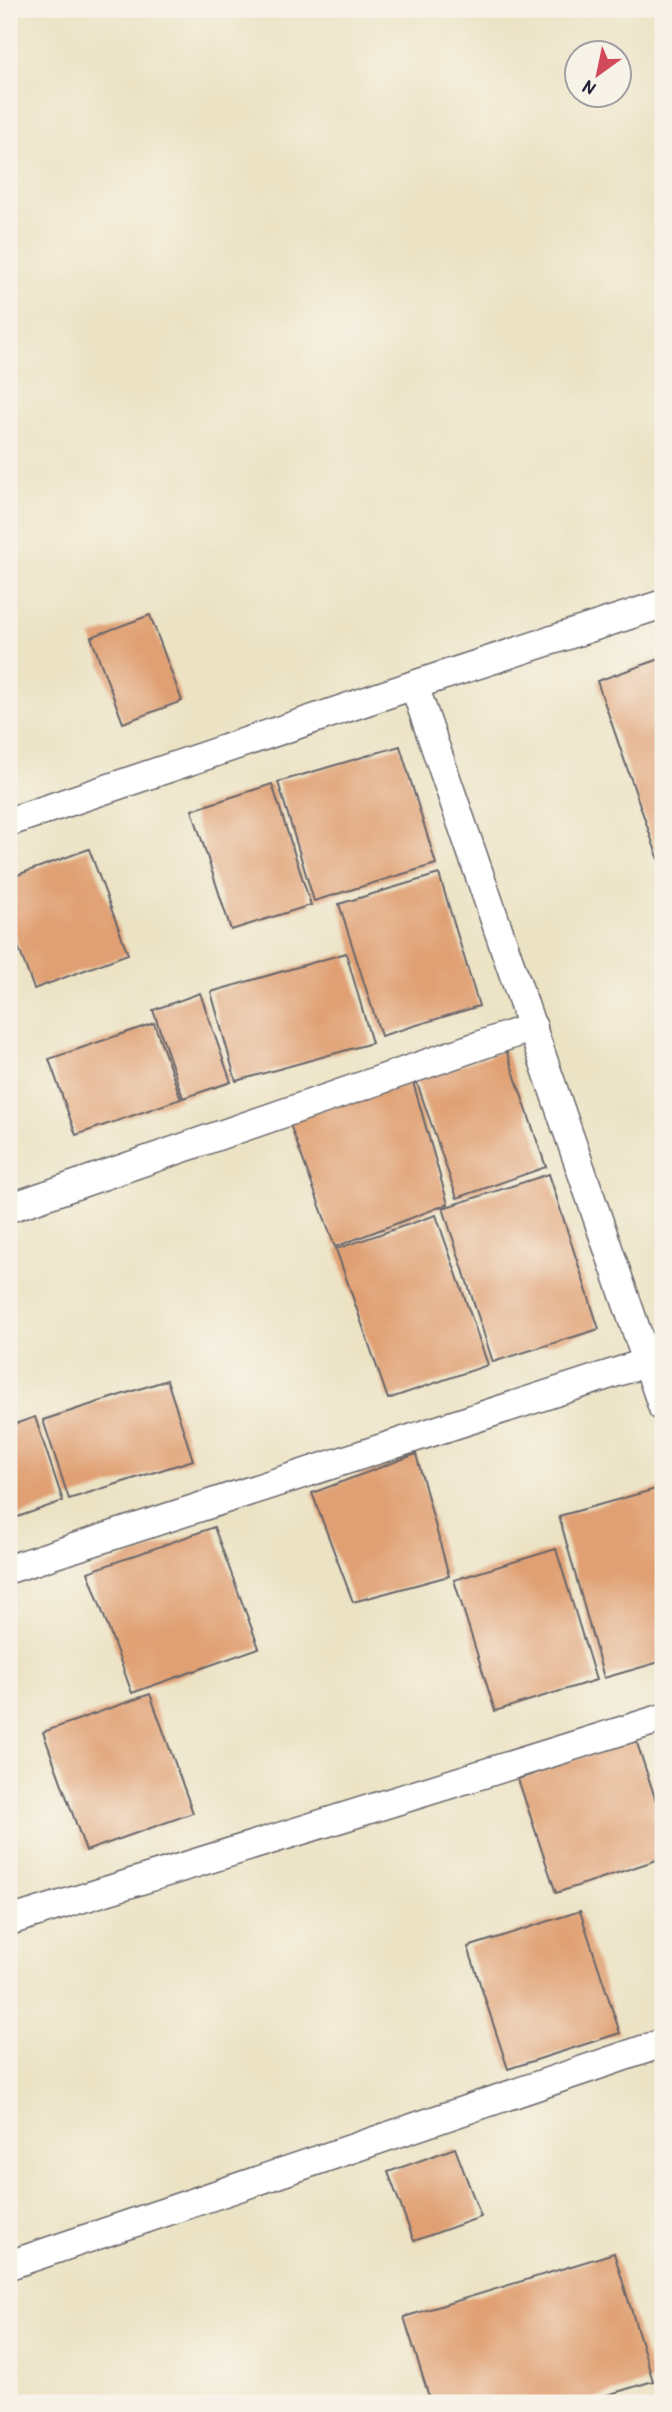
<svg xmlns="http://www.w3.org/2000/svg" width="672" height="2412" font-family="'Patrick Hand',sans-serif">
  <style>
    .building { fill: #e0a073 }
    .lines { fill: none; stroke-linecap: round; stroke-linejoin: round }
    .street-casing { stroke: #69666b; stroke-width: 31 }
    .street { stroke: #fff; stroke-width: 28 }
  </style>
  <rect width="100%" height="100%" fill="#f7f3e8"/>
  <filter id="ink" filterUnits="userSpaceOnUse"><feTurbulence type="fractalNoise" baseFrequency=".0143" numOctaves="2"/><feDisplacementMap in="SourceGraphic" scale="14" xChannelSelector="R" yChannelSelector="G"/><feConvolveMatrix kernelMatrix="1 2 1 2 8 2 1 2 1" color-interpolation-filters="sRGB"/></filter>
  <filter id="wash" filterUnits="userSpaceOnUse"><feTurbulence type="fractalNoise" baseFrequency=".00686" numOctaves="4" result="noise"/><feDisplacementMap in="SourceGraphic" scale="28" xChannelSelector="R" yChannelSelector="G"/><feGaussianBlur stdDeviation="1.57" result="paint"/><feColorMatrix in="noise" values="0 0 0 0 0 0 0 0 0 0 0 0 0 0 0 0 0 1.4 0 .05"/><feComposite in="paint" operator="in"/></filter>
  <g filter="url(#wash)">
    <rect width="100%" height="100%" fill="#ece3c5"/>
    <g id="blocks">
      <g class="building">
        <polygon points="150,615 182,701 123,723 91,637"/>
        <polygon points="663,658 663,872 597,681"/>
        <polygon points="400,746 436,864 314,901 278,782"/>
        <polygon points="272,784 311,905 231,930 192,810"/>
        <polygon points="89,849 128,954 34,989 9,922 9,878"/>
        <polygon points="439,874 479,1006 381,1036 339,904"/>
        <polygon points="346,953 372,1043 236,1081 211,992"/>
        <polygon points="200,993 231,1082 183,1098 153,1010"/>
        <polygon points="154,1023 181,1099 76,1135 49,1059"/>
        <polygon points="506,1050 546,1167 457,1198 416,1080"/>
        <polygon points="413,1082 448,1204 335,1247 288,1119"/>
        <polygon points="549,1174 599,1329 493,1362 443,1208"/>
        <polygon points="436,1215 488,1365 388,1399 336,1249"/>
        <polygon points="167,1380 193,1460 69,1499 43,1420"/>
        <polygon points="35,1417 63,1501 9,1520 9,1426"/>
        <polygon points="416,1454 449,1576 353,1602 312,1493"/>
        <polygon points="663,1487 663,1661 604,1678 559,1516"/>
        <polygon points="214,1527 259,1648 132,1693 88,1572"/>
        <polygon points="556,1549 596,1680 495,1711 454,1580"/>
        <polygon points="150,1694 193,1813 86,1851 43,1732"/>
        <polygon points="636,1740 663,1822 663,1858 556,1893 518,1779"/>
        <polygon points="580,1911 620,2033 508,2069 468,1947"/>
        <polygon points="455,2148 481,2217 414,2241 388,2172"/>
        <polygon points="614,2253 653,2381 581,2403 431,2403 404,2317"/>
      </g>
    </g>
  </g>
  <g filter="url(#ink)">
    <use href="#blocks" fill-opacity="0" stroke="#69666b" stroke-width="2"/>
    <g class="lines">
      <g class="street-casing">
        <g id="street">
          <polyline points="414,685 663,1408"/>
          <polyline points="9,822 414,685 663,604"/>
          <polyline points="9,1208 533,1027"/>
          <polyline points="9,1569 648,1362"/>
          <polyline points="9,1921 663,1718"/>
          <polyline points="9,2265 663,2043"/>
        </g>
      </g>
      <use href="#street" class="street"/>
    </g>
  </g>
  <rect width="672" height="2412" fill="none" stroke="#f7f3e8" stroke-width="35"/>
  <g transform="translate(598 74) rotate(213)"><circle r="33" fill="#f7f3e8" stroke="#a29fa3" stroke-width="2"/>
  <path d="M0-5L12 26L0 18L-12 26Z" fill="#d1495b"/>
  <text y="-10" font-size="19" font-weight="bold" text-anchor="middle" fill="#22223b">N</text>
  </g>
</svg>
